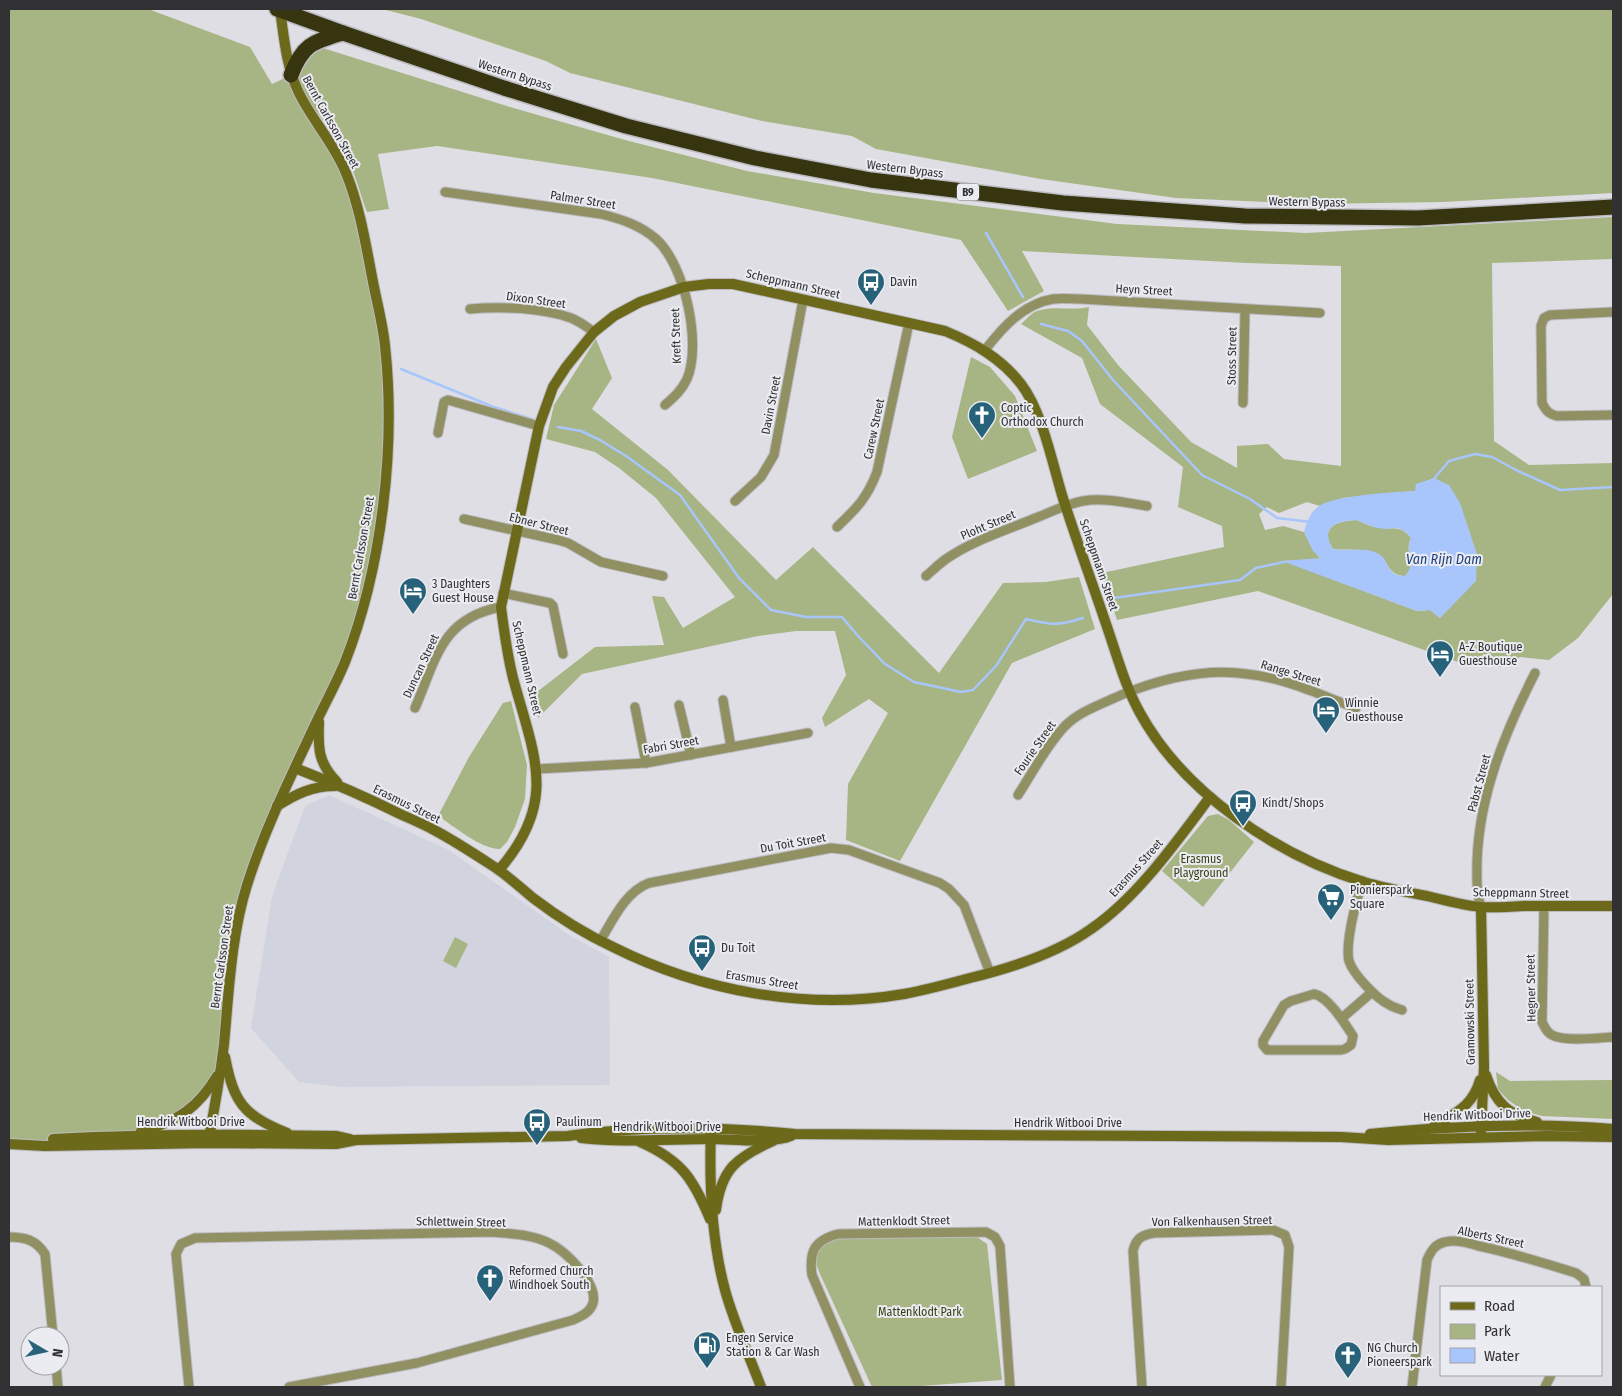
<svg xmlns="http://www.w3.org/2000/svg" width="1622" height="1396" font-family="'Fira Sans Condensed',sans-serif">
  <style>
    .built { fill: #d1d3df }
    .green { fill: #a7b484; fill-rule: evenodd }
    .water { fill: #a8c6fb; fill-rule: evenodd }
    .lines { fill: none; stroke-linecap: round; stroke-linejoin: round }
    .stream { stroke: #a8c6fb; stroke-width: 2.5 }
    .street-casing { stroke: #bbbbc1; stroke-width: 11 }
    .secondary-casing { stroke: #bbbbc1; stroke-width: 12 }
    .highway-casing { stroke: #bbbbc1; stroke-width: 18 }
    .street { stroke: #919062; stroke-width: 9 }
    .secondary { stroke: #6c691b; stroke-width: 10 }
    .highway { stroke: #37350f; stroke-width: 15 }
    .labels { text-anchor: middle; stroke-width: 4; stroke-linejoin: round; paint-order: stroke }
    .shield { fill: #ebecf1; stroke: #69696c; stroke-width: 1 }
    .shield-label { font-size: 11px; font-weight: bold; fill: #313133 }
    .street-label { font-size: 12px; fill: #313133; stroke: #ebecf1 }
    .poi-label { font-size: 12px; fill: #313133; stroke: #ebecf1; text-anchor: start }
    .park-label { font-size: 12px; fill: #384216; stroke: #ebecf1 }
    .water-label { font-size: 14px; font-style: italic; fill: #1f3f7d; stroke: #ebecf1 }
  </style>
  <rect width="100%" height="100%" fill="#dedee4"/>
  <polygon class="built" points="329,795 449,850 569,935 609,957 610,1085 341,1087 299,1082 251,1028 272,896 305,806"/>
  <g class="green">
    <polygon points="9,9 148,9 250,47 272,84 291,75 335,151 366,248 389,397 381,515 359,620 247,885 219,1073 174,1120 123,1136 45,1140 27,1144 9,1144"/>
    <polygon points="382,9 1613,9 1613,193 1443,202 1313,204 1176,198 1041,179 876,149 852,136 762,121 570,73 546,61 421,19"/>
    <path d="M323 48 510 107 625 140 747 171 874 193 1117 224 1306 233 1613 217V259L1492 263 1494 441 1529 465 1613 463V594L1578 638 1549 660 1520 657 1502 667 1458 662 1258 591 1117 620 1102 573 1224 547 1222 526 1178 507 1183 467 1100 404 1082 358 1021 324C1026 320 1031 313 1037 311 1054 305 1072 311 1089 307L1087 325 1118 365 1191 442 1237 468V446L1268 444 1284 459 1341 466V266L1247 263 1022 251 1044 291 1008 311 961 240 652 178 437 146 378 154 389 209 367 212C360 193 352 163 342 147 332 131 301 94 298 78 295 64 311 52 323 48ZM1415 491 1476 580 1440 618 1430 610 1417 611 1284 561 1321 559 1313 550 1304 532 1283 526 1265 530 1259 514 1267 507 1279 513 1307 502 1320 506 1343 498Z"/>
    <polygon points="596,339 612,378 592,409 668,470 776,580 813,547 939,673 1003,583 1046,582 1079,577 1095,629 1012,663 900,861 846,840 848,784 888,713 869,699 825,727 822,718 846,675 835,631 796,631 758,636 582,674 538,718 533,695 595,647 664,645 652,596 664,597 683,628 735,597 656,498 619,468 595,452 546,439 554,405"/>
    <polygon points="971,357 990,367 1015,396 1037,451 968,479 952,437"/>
    <path d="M1356 520C1363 522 1368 526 1375 527 1390 531 1400 523 1411 538 1403 553 1419 562 1405 576 1387 575 1390 562 1376 553 1367 548 1345 551 1333 549 1319 527 1337 521 1356 520Z"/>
    <path d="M511 701 527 765 525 799 515 827 507 842 500 849C480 849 454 826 438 816L469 757 503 703Z"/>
    <polygon points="1218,814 1229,820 1254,842 1203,907 1162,871 1208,816"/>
    <polygon points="455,937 468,944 456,968 443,961"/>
    <polygon points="1496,1072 1510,1081 1613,1080 1613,1119 1542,1116 1524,1111 1508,1100 1498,1089"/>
    <polygon points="977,1237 987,1244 1002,1380 907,1387 872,1387 820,1274 812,1253 828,1240 836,1238"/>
  </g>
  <path class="water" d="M1434 478 1449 485 1460 503 1477 554 1476 581 1440 618 1430 610 1417 611 1282 561 1321 558 1313 551 1304 532C1307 522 1310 512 1319 506 1336 495 1394 492 1415 491L1416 484ZM1356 520 1374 527 1385 529 1398 528 1406 532 1411 538C1404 553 1418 562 1405 576 1384 576 1392 560 1377 553 1364 547 1347 552 1333 549 1319 527 1337 521 1356 520Z"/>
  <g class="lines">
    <g class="stream">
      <polyline points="986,233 1023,297"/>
      <polyline points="1041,324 1068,331 1082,341 1113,380 1202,475 1250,499 1277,518 1311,522"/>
      <polyline points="401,369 491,406 534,420"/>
      <path d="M558 427 581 431 600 440 626 456 680 495 739 578 771 610 806 617H842L858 636 885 664 914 682 961 692 973 690 996 666 1026 619C1051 625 1059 626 1083 618"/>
      <polyline points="1432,481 1449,461 1475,454 1492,457 1518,471 1560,490 1613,487"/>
      <polyline points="1114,598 1240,580 1256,568 1284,562"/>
    </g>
    <g class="street-casing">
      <g id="street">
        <path d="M445 192 601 214C621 219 640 225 656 239 685 265 702 344 687 379 682 390 674 397 665 405"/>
        <path d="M470 309C500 306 543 308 571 318 579 321 587 327 594 332"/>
        <path d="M1613 312 1550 315 1544 318 1541 326 1542 403C1546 411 1549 414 1557 416L1613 415"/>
        <path d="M985 350C1002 328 1023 304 1053 299 1062 298 1072 299 1081 299L1320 313"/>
        <polyline points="1243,403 1245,309"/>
        <polyline points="438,433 444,402 448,400 539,426"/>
        <polyline points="735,501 761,477 774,455 803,300"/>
        <polyline points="464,519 558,540 568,543 601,562 663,576"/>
        <path d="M837 527C857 508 867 498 877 472L909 323"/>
        <path d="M926 576C933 570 939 564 946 559 972 541 1004 531 1033 519 1049 513 1066 504 1083 501 1104 497 1127 503 1147 506"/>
        <polyline points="503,593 550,603 553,606 563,654"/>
        <polyline points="723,700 731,747"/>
        <polyline points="679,705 691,755"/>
        <polyline points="635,707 646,763"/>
        <path d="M415 708C436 660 441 618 501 607"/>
        <polyline points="537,769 646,763 808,733"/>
        <path d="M1018 795C1033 772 1046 746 1065 726 1080 711 1102 704 1121 695 1160 679 1205 668 1247 674 1285 678 1320 695 1356 708"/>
        <path d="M1363 881C1356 899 1345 944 1349 961 1353 974 1376 998 1388 1004 1392 1007 1397 1008 1402 1010"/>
        <path d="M1544 906 1542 1022C1545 1027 1546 1032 1552 1035 1565 1042 1597 1038 1613 1037"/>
        <path d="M1481 907C1476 892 1477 878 1477 862 1479 795 1505 732 1535 673"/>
        <path d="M600 941C613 920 625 892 649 883L831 848 849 850 940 883 949 889 964 905 990 973"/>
        <path d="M1314 994C1329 997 1345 1024 1353 1036L1351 1045 1345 1049 1341 1050H1267L1263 1045V1041L1284 1005 1291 1001Z"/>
        <polyline points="1342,1018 1372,992"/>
        <path d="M9 1237C25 1237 36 1240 45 1254L53 1336"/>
        <polyline points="56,1366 58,1387"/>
        <path d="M189 1387 176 1254 181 1244 195 1238 492 1232C510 1234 532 1234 549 1243 566 1251 598 1283 593 1303 590 1313 581 1316 573 1320L417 1363 289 1387"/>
        <path d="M860 1387 812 1275C809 1252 814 1240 838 1234L986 1232 995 1237 1000 1246 1010 1387"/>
        <path d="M1142 1387 1133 1251C1136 1238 1142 1235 1154 1233L1273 1230 1285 1235 1289 1247 1281 1387"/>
        <path d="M1412 1387 1427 1260C1431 1251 1435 1244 1445 1242 1456 1239 1469 1243 1479 1246 1512 1253 1544 1263 1576 1273L1584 1279 1586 1287"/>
        <polyline points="1545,1387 1551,1375"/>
      </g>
    </g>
    <g class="secondary-casing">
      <g id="secondary">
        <path d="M319 722C318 748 318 763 337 782"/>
        <path d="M295 768C331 782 366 797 400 814 411 819 423 824 434 830 455 841 476 855 496 868 509 877 521 888 533 898 558 917 585 934 613 947 701 991 806 1011 904 994 926 990 948 984 970 978 1011 968 1056 954 1091 929 1137 898 1177 841 1210 797"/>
        <path d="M277 806C296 794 312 786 335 786"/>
        <path d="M499 870C559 801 534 756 513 678 507 654 504 631 501 607L539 426 553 387 566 367 594 332 614 316 640 302 684 287 709 284H733L945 331C974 343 1001 358 1021 384 1042 411 1052 462 1062 495 1075 537 1091 579 1105 621 1116 652 1124 684 1140 713 1184 793 1278 856 1364 882 1384 888 1406 892 1427 896 1444 900 1462 905 1480 907 1494 908 1510 907 1524 906 1554 906 1584 906 1613 906"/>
        <polyline points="1481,907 1484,1067 1481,1133"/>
        <path d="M225 1057C234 1103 243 1115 287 1133"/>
        <path d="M1486 1075C1495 1103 1509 1115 1537 1122"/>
        <path d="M1432 1128C1454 1113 1472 1108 1480 1080"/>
        <path d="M711 1129C709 1182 711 1238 725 1290 734 1323 749 1355 761 1387"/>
        <path d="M141 1131C177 1122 198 1108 217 1076"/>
        <path d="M1370 1134C1450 1126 1532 1122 1613 1129"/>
        <path d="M581 1138C624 1143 668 1139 711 1139 733 1139 772 1144 791 1136"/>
        <path d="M53 1139C148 1134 242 1134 337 1136L350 1139"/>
        <path d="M640 1142C681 1160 693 1178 710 1219"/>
        <path d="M208 1143C214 1111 220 1077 224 1044 229 991 231 936 247 885 264 831 290 778 314 727 324 705 336 684 345 662 382 568 396 447 385 346 383 325 377 303 373 282 366 246 360 207 346 173 334 143 311 119 298 91 286 65 284 37 280 10"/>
        <path d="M9 1144 45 1146 208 1143 336 1144 356 1140 568 1136C641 1125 722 1127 795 1134L1341 1137 1388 1140 1548 1136 1613 1137"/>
        <path d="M716 1210C721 1169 737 1157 773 1141"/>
      </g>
    </g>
    <g class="highway-casing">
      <g id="highway">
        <polyline points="277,9 343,33 504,88 626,126 755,158 871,180 1063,203 1245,216 1418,218 1613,207"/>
        <path d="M291 75C303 44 313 42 343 33"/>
      </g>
    </g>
    <use href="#street" class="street"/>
    <use href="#secondary" class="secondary"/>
    <use href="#highway" class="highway"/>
  </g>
  <defs>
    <g id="bus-pin" transform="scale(1.4375)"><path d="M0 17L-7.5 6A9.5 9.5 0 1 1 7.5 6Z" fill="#27617a" stroke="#ebecf1"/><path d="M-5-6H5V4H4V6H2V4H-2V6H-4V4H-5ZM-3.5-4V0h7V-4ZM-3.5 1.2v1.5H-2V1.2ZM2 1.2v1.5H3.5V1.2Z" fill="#fff"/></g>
    <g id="church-pin" transform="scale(1.4375)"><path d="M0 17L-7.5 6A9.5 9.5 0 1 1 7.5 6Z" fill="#27617a" stroke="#ebecf1"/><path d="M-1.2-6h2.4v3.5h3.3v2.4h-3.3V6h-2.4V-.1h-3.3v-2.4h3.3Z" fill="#fff"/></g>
    <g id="hotel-pin" transform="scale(1.4375)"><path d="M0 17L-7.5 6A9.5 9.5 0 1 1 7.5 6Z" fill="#27617a" stroke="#ebecf1"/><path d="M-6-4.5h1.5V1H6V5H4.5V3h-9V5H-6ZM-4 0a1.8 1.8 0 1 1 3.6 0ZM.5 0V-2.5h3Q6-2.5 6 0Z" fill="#fff"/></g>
    <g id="supermarket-pin" transform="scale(1.4375)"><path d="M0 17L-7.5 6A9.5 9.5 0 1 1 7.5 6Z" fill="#27617a" stroke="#ebecf1"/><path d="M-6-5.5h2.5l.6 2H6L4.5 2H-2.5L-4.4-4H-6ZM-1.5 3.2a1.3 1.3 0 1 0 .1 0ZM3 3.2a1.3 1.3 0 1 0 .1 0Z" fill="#fff"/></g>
    <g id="fuel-pin" transform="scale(1.4375)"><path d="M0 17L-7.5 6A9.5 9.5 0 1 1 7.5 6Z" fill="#27617a" stroke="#ebecf1"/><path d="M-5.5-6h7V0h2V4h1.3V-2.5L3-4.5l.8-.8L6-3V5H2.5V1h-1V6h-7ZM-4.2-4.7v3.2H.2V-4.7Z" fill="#fff"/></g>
  </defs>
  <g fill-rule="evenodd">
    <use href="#bus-pin" x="871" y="282"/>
    <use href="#church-pin" x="982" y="415"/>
    <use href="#hotel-pin" x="413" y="591"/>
    <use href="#hotel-pin" x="1440" y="654"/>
    <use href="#hotel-pin" x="1326" y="710"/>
    <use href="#bus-pin" x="1243" y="803"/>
    <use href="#supermarket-pin" x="1331" y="897"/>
    <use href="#bus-pin" x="702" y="948"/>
    <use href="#bus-pin" x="537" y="1122"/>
    <use href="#church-pin" x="490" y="1278"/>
    <use href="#fuel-pin" x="707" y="1345"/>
    <use href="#church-pin" x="1348" y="1355"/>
  </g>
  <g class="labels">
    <rect class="shield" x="957" y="183.5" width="22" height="17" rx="4"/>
    <g class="shield-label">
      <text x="968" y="196">B9</text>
    </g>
    <g class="street-label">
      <text transform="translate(515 75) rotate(18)" y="4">Western Bypass</text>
      <text transform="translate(331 122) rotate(61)" y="4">Bernt Carlsson Street</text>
      <text transform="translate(905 169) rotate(7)" y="4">Western Bypass</text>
      <text transform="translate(583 200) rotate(9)" y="4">Palmer Street</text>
      <text transform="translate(1307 202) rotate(1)" y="4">Western Bypass</text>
      <text transform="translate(793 284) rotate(13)" y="4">Scheppmann Street</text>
      <text transform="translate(1144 290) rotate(3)" y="4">Heyn Street</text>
      <text transform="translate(536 300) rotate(8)" y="4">Dixon Street</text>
      <text transform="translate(676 336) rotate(-92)" y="4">Kreft Street</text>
      <text transform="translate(1232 356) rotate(-89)" y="4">Stoss Street</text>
      <text transform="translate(771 405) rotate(-79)" y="4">Davin Street</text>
      <text transform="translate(874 429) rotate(-78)" y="4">Carew Street</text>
      <text transform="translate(539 524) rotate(14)" y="4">Ebner Street</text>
      <text transform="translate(988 525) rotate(-23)" y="4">Ploht Street</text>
      <text transform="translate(361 548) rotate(-80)" y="4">Bernt Carlsson Street</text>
      <text transform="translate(1099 565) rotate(71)" y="4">Scheppmann Street</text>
      <text transform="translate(421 666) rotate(-65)" y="4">Duncan Street</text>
      <text transform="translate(527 668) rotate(77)" y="4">Scheppmann Street</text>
      <text transform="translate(1291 673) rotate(17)" y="4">Range Street</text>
      <text transform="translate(671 745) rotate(-10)" y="4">Fabri Street</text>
      <text transform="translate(1035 748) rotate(-55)" y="4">Fourie Street</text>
      <text transform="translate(1479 783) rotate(-75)" y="4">Pabst Street</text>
      <text transform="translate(407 804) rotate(26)" y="4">Erasmus Street</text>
      <text transform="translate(793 843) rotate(-10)" y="4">Du Toit Street</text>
      <text transform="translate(1136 868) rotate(-48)" y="4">Erasmus Street</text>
      <text transform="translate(1521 893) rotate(1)" y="4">Scheppmann Street</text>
      <text transform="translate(222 957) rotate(-82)" y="4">Bernt Carlsson Street</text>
      <text transform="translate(762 980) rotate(9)" y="4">Erasmus Street</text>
      <text transform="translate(1531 988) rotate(-91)" y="4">Hegner Street</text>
      <text transform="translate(1470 1022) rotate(-91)" y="4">Gramowski Street</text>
      <text transform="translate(1477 1115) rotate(-2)" y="4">Hendrik Witbooi Drive</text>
      <text x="191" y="1126">Hendrik Witbooi Drive</text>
      <text x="1068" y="1127">Hendrik Witbooi Drive</text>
      <text x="667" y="1131">Hendrik Witbooi Drive</text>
      <text transform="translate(904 1221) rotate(-1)" y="4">Mattenklodt Street</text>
      <text transform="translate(1212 1221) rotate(-1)" y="4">Von Falkenhausen Street</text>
      <text transform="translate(461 1222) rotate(1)" y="4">Schlettwein Street</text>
      <text transform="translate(1491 1237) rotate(12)" y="4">Alberts Street</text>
    </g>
    <g class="poi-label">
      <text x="890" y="286">Davin</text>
      <text x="1001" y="412">Coptic<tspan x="1001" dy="14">Orthodox Church</tspan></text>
      <text x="432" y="588">3 Daughters<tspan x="432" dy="14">Guest House</tspan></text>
      <text x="1459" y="651">A-Z Boutique<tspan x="1459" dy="14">Guesthouse</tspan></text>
      <text x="1345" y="707">Winnie<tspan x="1345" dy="14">Guesthouse</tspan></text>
      <text x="1262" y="807">Kindt/Shops</text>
      <text x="1350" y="894">Pionierspark<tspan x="1350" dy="14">Square</tspan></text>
      <text x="721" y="952">Du Toit</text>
      <text x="556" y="1126">Paulinum</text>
      <text x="509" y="1275">Reformed Church<tspan x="509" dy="14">Windhoek South</tspan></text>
      <text x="726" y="1342">Engen Service<tspan x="726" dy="14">Station &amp; Car Wash</tspan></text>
      <text x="1367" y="1352">NG Church<tspan x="1367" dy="14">Pioneerspark</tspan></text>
    </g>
    <g class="park-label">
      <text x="1201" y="863">Erasmus<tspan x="1201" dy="14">Playground</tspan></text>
      <text x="920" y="1316">Mattenklodt Park</text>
    </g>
    <g class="water-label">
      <text x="1444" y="564">Van Rijn Dam</text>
    </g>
  </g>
  <rect width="1622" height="1396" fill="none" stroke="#313133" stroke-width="20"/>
  <rect x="1440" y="1286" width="162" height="90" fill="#ebecf1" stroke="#a1a1a5"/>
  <rect x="1450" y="1302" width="25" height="8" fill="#6c691b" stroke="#a1a1a5"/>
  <text x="1484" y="1311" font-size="15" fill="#313133">Road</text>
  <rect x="1450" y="1324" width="25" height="15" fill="#a7b484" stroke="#a1a1a5"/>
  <text x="1484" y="1336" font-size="15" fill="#313133">Park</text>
  <rect x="1450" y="1348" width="25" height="15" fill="#a8c6fb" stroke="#a1a1a5"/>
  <text x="1484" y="1361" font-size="15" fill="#313133">Water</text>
  <g transform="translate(45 1351) rotate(99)"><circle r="24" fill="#ebecf1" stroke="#a1a1a5"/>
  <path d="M0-4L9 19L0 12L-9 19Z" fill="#27617a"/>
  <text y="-8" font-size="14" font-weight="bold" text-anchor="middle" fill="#313133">N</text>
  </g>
</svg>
